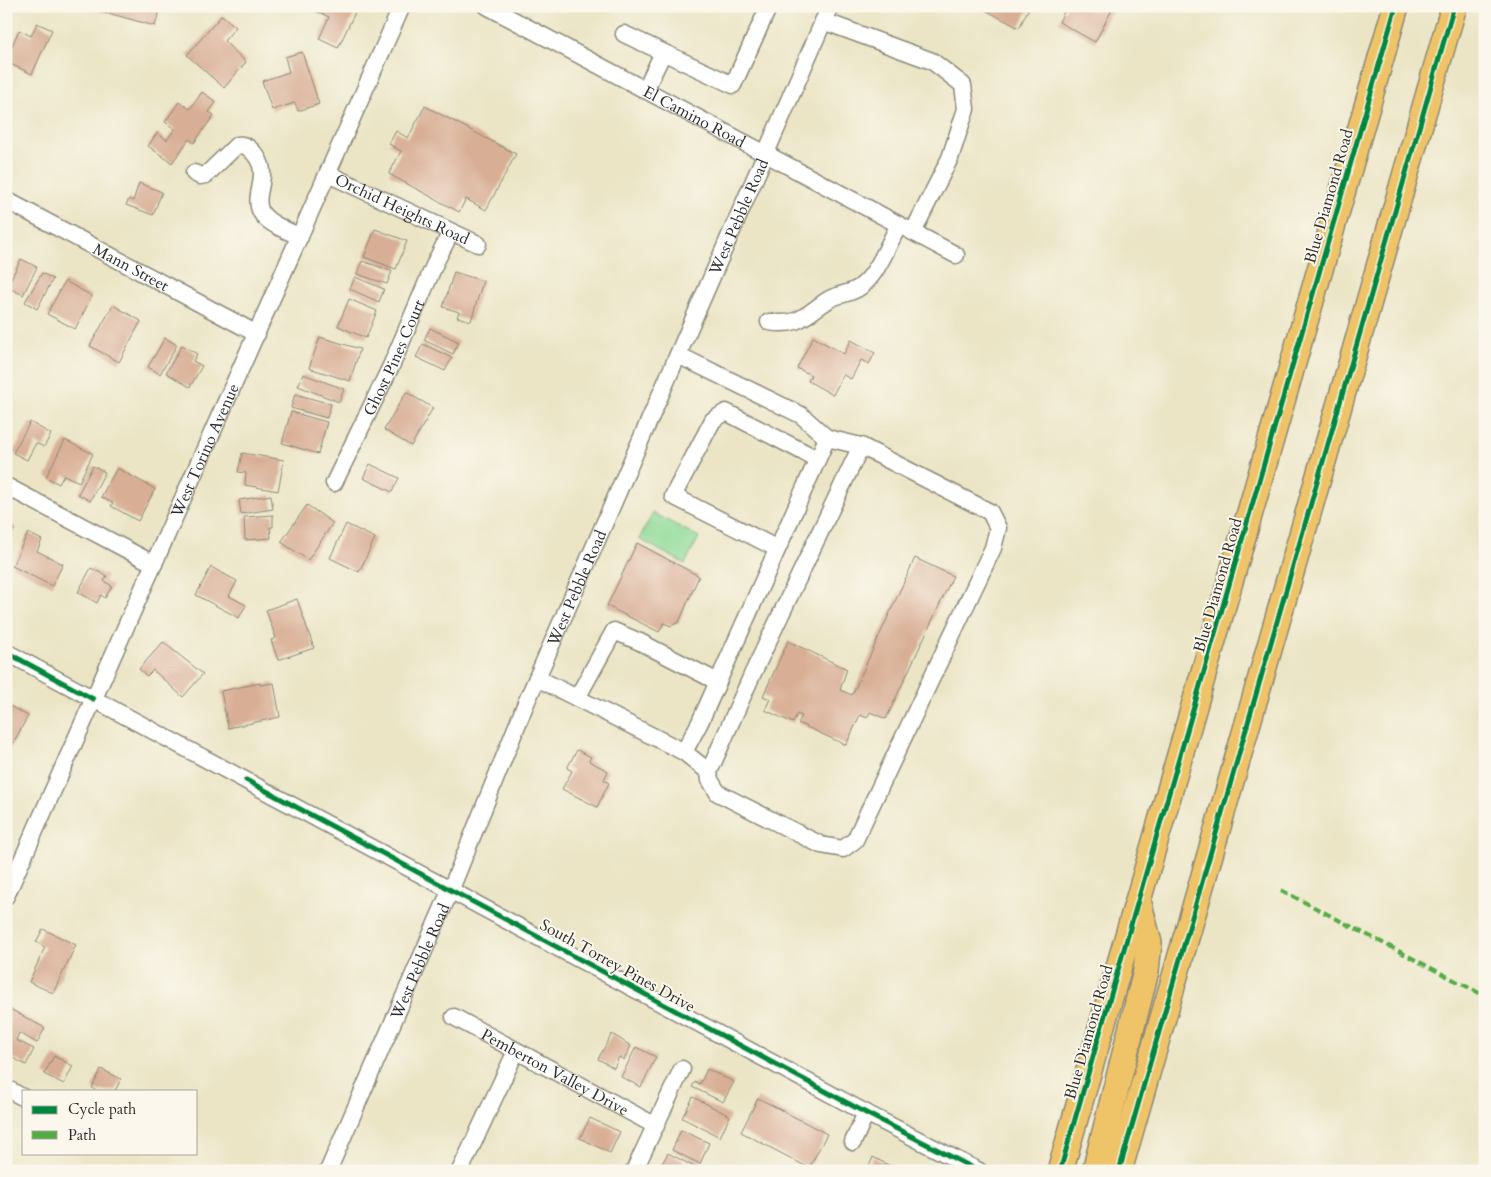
<svg xmlns="http://www.w3.org/2000/svg" width="1491" height="1177" font-family="Cardo,serif">
  <style>
    .green { fill: #8eda97; stroke: #5c8261 }
    .building { fill: #d8ae94 }
    .lines { fill: none; stroke-linecap: round; stroke-linejoin: round }
    .minor-casing { stroke: #8b8878; stroke-width: 19 }
    .highway-casing { stroke: #8b8878; stroke-width: 28 }
    .minor { stroke: #fff; stroke-width: 16 }
    .highway { stroke: #efc469; stroke-width: 25 }
    .quiet { stroke: #54ab44; stroke-width: 4; stroke-dasharray: 8 4; stroke-linecap: butt }
    .cycleway-casing { stroke: #fbf7ec; stroke-width: 8 }
    .cycleway { stroke: #00873e; stroke-width: 5 }
    .labels { text-anchor: middle; stroke-width: 4; stroke-linejoin: round; paint-order: stroke }
    .street-label { font-size: 16px; fill: #2b2b2b; stroke: #fbf7ec }
  </style>
  <rect width="100%" height="100%" fill="#fbf7ec"/>
  <filter id="ink" filterUnits="userSpaceOnUse"><feTurbulence type="fractalNoise" baseFrequency=".02" numOctaves="2"/><feDisplacementMap in="SourceGraphic" scale="10" xChannelSelector="R" yChannelSelector="G"/><feConvolveMatrix kernelMatrix="1 2 1 2 8 2 1 2 1" color-interpolation-filters="sRGB"/></filter>
  <filter id="wash" filterUnits="userSpaceOnUse"><feTurbulence type="fractalNoise" baseFrequency=".0096" numOctaves="4" result="noise"/><feDisplacementMap in="SourceGraphic" scale="20" xChannelSelector="R" yChannelSelector="G"/><feGaussianBlur stdDeviation="1.12" result="paint"/><feColorMatrix in="noise" values="0 0 0 0 0 0 0 0 0 0 0 0 0 0 0 0 0 1.4 0 .05"/><feComposite in="paint" operator="in"/></filter>
  <g filter="url(#wash)">
    <rect width="100%" height="100%" fill="#ebe5c6"/>
    <polygon class="green" points="653,513 699,537 685,564 639,539"/>
    <g id="blocks">
      <g class="building">
        <polygon points="98,6 161,6 155,26 97,10"/>
        <polygon points="313,6 358,6 338,48 319,39 329,17 311,9"/>
        <polygon points="978,6 1030,6 1019,28"/>
        <polygon points="1067,6 1114,6 1095,42 1059,22"/>
        <polygon points="222,15 236,27 224,41 246,62 224,88 187,55"/>
        <polygon points="37,23 52,30 32,74 6,62 6,44 12,46 19,30 31,36"/>
        <polygon points="302,52 319,104 298,111 295,103 272,110 262,81 289,72 285,57"/>
        <polygon points="202,92 216,102 209,112 214,115 194,143 189,139 172,163 148,146 157,133 167,140 175,129 165,122 179,102 190,109"/>
        <polygon points="425,106 516,154 486,210 466,199 459,212 389,174 401,151 389,144 396,131 408,138"/>
        <polygon points="139,183 162,192 153,215 126,205 129,199 133,201"/>
        <polygon points="375,229 407,241 396,269 364,257"/>
        <polygon points="21,259 37,267 23,295 7,287"/>
        <polygon points="362,261 392,271 387,284 357,274"/>
        <polygon points="454,272 483,281 471,321 457,317 459,312 443,307"/>
        <polygon points="42,273 53,279 37,309 25,302"/>
        <polygon points="355,277 384,289 379,302 350,289"/>
        <polygon points="65,281 92,296 75,329 47,314"/>
        <polygon points="349,299 377,311 366,338 338,326"/>
        <polygon points="113,305 141,321 119,362 90,346"/>
        <polygon points="430,328 459,342 453,354 424,340"/>
        <polygon points="320,337 360,349 350,381 309,368"/>
        <polygon points="813,337 844,354 851,340 875,353 869,364 861,360 851,379 843,375 833,395 808,381 811,375 797,368"/>
        <polygon points="165,338 177,345 160,374 148,367"/>
        <polygon points="423,344 452,358 445,371 416,357"/>
        <polygon points="182,345 197,354 193,361 202,366 190,387 166,373"/>
        <polygon points="303,374 344,389 339,402 298,386"/>
        <polygon points="406,392 433,408 411,446 384,430"/>
        <polygon points="295,394 331,404 327,418 291,408"/>
        <polygon points="291,412 327,422 318,454 282,443"/>
        <polygon points="30,422 51,434 44,447 36,443 27,460 13,453"/>
        <polygon points="65,440 93,454 79,482 64,475 59,484 46,477"/>
        <polygon points="242,453 284,460 278,491 245,485 246,473 238,472"/>
        <polygon points="370,464 399,478 392,492 363,478"/>
        <polygon points="93,466 105,472 90,501 78,494"/>
        <polygon points="117,468 155,489 138,521 111,506 113,503 101,497"/>
        <polygon points="271,495 273,509 241,514 239,500"/>
        <polygon points="307,505 333,523 308,560 281,542"/>
        <polygon points="273,515 273,527 270,527 271,538 245,540 244,517"/>
        <polygon points="6,524 15,528 6,543"/>
        <polygon points="346,524 375,538 359,572 330,558"/>
        <polygon points="28,533 42,540 37,551 63,564 52,586 12,566"/>
        <polygon points="637,543 699,576 679,622 671,626 664,623 659,632 607,606"/>
        <polygon points="915,558 953,576 886,719 870,712 867,718 860,715 846,745 798,723 802,716 797,714 793,723 765,710 770,699 763,696 788,641 847,669 840,690 852,695"/>
        <polygon points="211,567 237,581 229,596 246,605 239,618 196,595"/>
        <polygon points="91,568 107,576 104,581 112,586 105,598 101,595 97,603 78,592"/>
        <polygon points="297,599 314,648 278,660 271,640 276,638 266,610"/>
        <polygon points="163,642 203,674 183,697 153,670 147,676 139,669"/>
        <polygon points="260,683 260,685 274,683 280,717 228,728 221,691"/>
        <polygon points="6,704 28,716 6,756"/>
        <polygon points="577,750 591,757 589,761 608,771 604,780 609,783 597,807 562,789 572,771 567,768"/>
        <polygon points="43,929 76,945 53,993 29,982 45,947 36,942"/>
        <polygon points="8,1008 45,1028 37,1043 19,1033 16,1040 34,1049 26,1065 6,1054"/>
        <polygon points="612,1034 631,1046 624,1060 619,1057 614,1068 598,1059"/>
        <polygon points="636,1047 656,1057 641,1087 621,1077"/>
        <polygon points="54,1056 73,1066 64,1084 44,1074"/>
        <polygon points="101,1069 121,1079 115,1091 97,1091 92,1088"/>
        <polygon points="707,1069 734,1082 723,1102 692,1087 695,1082 700,1084"/>
        <polygon points="693,1097 730,1116 720,1137 682,1118"/>
        <polygon points="758,1098 827,1134 809,1168 741,1132"/>
        <polygon points="590,1118 620,1132 610,1153 580,1138"/>
        <polygon points="681,1130 709,1143 700,1164 672,1150"/>
        <polygon points="668,1153 702,1171 658,1171"/>
        <polygon points="873,1157 900,1171 867,1171"/>
      </g>
    </g>
  </g>
  <g filter="url(#ink)">
    <use href="#blocks" fill-opacity="0" stroke="#8b8878" stroke-width="1"/>
    <g class="lines">
      <g class="minor-casing">
        <g id="minor">
          <path id="s1" d="M487 6 956 255"/>
          <polyline points="823,21 932,61 963,85 966,109 950,158 913,232"/>
          <polyline points="624,34 733,85 769,6"/>
          <polyline points="645,90 663,53"/>
          <path d="M194 173 200 176 206 175 237 145C243 144 247 146 251 150 275 173 251 193 261 212 267 224 289 231 300 237"/>
          <path id="s2" d="M328 174 478 244"/>
          <path id="s3" d="M6 200 257 334"/>
          <path d="M769 322C799 327 805 315 828 300 837 294 851 294 860 287 878 274 888 244 899 225"/>
          <path id="s4" d="M334 483 392 364 436 261 451 232"/>
          <polyline points="6,486 154,564"/>
          <polyline points="776,548 673,496 713,420 726,412 817,459"/>
          <polyline points="6,652 866,1113 979,1171"/>
          <polyline points="537,678 684,752 700,722 827,438 801,415 678,355"/>
          <polyline points="577,698 614,631 640,642 718,682"/>
          <polyline points="684,752 709,772 710,780 718,793 821,845 843,849 855,840 993,548 998,528 990,512 861,446 827,438"/>
          <polyline points="709,772 752,675 861,446"/>
          <path id="s5" d="M6 896 402 6"/>
          <path id="s6" d="M454 1017 656 1126"/>
          <polyline points="6,1088 24,1098"/>
          <polyline points="853,1142 866,1113"/>
          <path id="s7" d="M328 1171 451 889 526 703 830 6"/>
          <polyline points="460,1171 516,1051"/>
          <polyline points="634,1171 682,1069"/>
        </g>
      </g>
      <g class="highway-casing">
        <g id="highway">
          <polyline points="1060,1171 1396,6"/>
          <polyline points="1095,1171 1146,971 1149,943 1139,904"/>
          <polyline points="1119,1171 1454,6"/>
        </g>
      </g>
      <use href="#minor" class="minor"/>
      <use href="#highway" class="highway"/>
      <polyline class="quiet" points="1281,890 1485,996"/>
      <g class="cycleway-casing">
        <g id="cycleway">
          <polyline points="6,652 93,699"/>
          <polyline points="246,780 866,1113 979,1171"/>
          <polyline points="1060,1171 1396,6"/>
          <polyline points="1119,1171 1454,6"/>
        </g>
      </g>
      <use href="#cycleway" class="cycleway"/>
    </g>
  </g>
  <g class="labels">
    <g class="street-label">
      <text dy="6" stroke="none"><textPath href="#s1" startOffset="235">El Camino Road</textPath></text>
      <text transform="translate(1328 196) rotate(-74)" y="6">Blue Diamond Road</text>
      <text dy="6" stroke="none"><textPath href="#s2" startOffset="82">Orchid Heights Road</textPath></text>
      <text dy="6" stroke="none"><textPath href="#s7" startOffset="1039">West Pebble Road</textPath></text>
      <text dy="6" stroke="none"><textPath href="#s3" startOffset="142">Mann Street</textPath></text>
      <text dy="6" stroke="none"><textPath href="#s4" startOffset="139">Ghost Pines Court</textPath></text>
      <text dy="6" stroke="none"><textPath href="#s5" startOffset="488">West Torino Avenue</textPath></text>
      <text transform="translate(1217 585) rotate(-74)" y="6">Blue Diamond Road</text>
      <text dy="6" stroke="none"><textPath href="#s7" startOffset="634">West Pebble Road</textPath></text>
      <text dy="6" stroke="none"><textPath href="#s7" startOffset="229">West Pebble Road</textPath></text>
      <text transform="translate(618 965) rotate(29)" y="6">South Torrey Pines Drive</text>
      <text transform="translate(1088 1032) rotate(-74)" y="6">Blue Diamond Road</text>
      <text dy="6" stroke="none"><textPath href="#s6" startOffset="115">Pemberton Valley Drive</textPath></text>
    </g>
  </g>
  <rect width="1491" height="1177" fill="none" stroke="#fbf7ec" stroke-width="25"/>
  <rect x="22" y="1090" width="175" height="65" fill="#fbf7ec" stroke="#a8a59f"/>
  <rect x="32" y="1106" width="25" height="8" fill="#00873e" stroke="#a8a59f"/>
  <text x="68" y="1114" font-size="15" fill="#2b2b2b">Cycle path</text>
  <rect x="32" y="1131" width="25" height="8" fill="#54ab44" stroke="#a8a59f"/>
  <text x="68" y="1140" font-size="15" fill="#2b2b2b">Path</text>
</svg>
